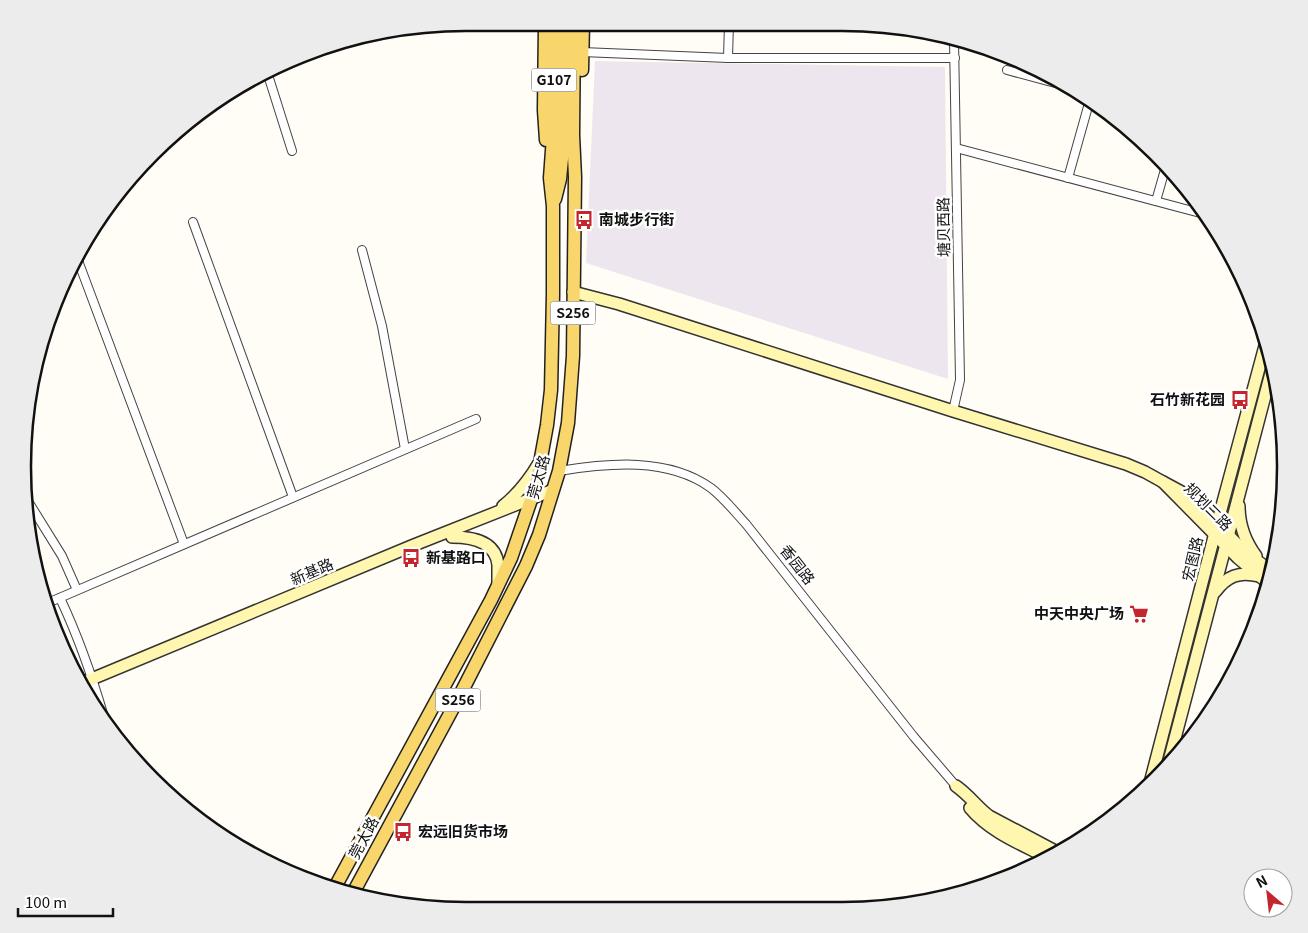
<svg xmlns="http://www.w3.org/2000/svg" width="1308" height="933" font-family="Georgia,'Noto Sans SC',serif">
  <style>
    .industrial { fill: #eee6ef }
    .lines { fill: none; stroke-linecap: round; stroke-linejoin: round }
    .street-casing { stroke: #444; stroke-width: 10 }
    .secondary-casing { stroke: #333; stroke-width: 14 }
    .primary-casing { stroke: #222; stroke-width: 15 }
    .street { stroke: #fff; stroke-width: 8 }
    .secondary { stroke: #fff6b0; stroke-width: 11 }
    .primary { stroke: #f9d66b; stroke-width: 12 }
    .labels { text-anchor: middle; stroke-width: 5; stroke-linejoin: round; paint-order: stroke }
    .shield { fill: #fff; stroke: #585858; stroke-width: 1 }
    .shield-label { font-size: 14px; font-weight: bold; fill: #111 }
    .poi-label { font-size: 15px; font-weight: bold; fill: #111; stroke: #fff; text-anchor: start }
    .street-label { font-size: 15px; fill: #111; stroke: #fff }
    .rim { fill: none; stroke: #111; stroke-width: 2.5 }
  </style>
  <rect width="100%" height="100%" fill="#fffdf5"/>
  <polygon class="industrial" points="595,61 945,67 948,379 586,263"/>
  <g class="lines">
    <g class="street-casing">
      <g id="street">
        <polyline points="582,52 728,58 955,58"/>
        <polyline points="728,58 729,23"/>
        <polyline points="1007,70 1070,87"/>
        <polyline points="268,75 292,151"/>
        <polyline points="956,148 1204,214"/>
        <polyline points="1068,178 1089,103"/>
        <polyline points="1156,201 1166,166"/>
        <polyline points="193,222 293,497"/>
        <polyline points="362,250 382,326 405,449"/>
        <polyline points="77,258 184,544"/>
        <polyline points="953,411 960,380 954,41"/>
        <path d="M559 471C609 463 668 457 711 488 724 498 735 512 746 524L914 737 956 786"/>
        <polyline points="26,498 62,556 77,590"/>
        <path d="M60 598C78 636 92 676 104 717"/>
        <polyline points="50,602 476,419"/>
      </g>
    </g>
    <g class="secondary-casing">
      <g id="secondary">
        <polyline points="573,292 619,304 953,411 1126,464 1145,472 1163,482"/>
        <path d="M503 506C518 494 529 480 539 463"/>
        <path d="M1239 506C1239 525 1245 541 1256 556"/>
        <path d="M452 537C472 537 496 541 498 565 498 572 498 579 498 585"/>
        <polyline points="1269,584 1238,558 1163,482 1189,496 1243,550 1272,572"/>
        <path d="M1215 592C1227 576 1239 571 1259 576"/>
        <polyline points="82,683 414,545 553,490"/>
        <polyline points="1168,765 1272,369"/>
        <polyline points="1150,783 1223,502 1266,342"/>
        <path d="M956 786C969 795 977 807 989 816L1057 852"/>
        <path d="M970 808C990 832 1021 844 1048 858"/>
      </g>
    </g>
    <g class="primary-casing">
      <g id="primary">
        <polyline points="545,23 544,110 546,140"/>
        <polyline points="582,70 583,23"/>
        <polyline points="555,199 560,179 563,149 564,23"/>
        <polyline points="334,889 491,600 511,558 536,485 547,425 551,390 553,294 553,206 550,178 553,137 554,23"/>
        <polyline points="352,895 459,697 526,566 539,535 559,471 568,423 573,356 575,177 573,135 574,23"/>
      </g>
    </g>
    <use href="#street" class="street"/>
    <use href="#secondary" class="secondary"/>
    <use href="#primary" class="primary"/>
  </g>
  <defs>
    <g id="bus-bare" transform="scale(1.5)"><path d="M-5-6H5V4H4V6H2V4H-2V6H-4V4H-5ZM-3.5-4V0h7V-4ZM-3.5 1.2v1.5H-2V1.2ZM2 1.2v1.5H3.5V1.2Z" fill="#c4262e" stroke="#fff" stroke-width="2.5" paint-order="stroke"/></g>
    <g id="supermarket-bare" transform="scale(1.5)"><path d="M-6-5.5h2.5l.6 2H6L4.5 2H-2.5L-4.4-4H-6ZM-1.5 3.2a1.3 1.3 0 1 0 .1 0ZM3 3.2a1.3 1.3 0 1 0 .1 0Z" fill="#c4262e" stroke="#fff" stroke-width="2.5" paint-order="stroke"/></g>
  </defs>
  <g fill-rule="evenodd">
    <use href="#bus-bare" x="584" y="220"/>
    <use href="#bus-bare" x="1240" y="400"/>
    <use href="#bus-bare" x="411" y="558"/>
    <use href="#supermarket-bare" x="1139" y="614"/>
    <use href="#bus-bare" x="403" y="832"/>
  </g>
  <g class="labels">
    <g class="shield">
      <rect x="531.5" y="68.5" width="45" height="23" rx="4"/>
      <rect x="550.5" y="301.5" width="45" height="23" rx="4"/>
      <rect x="435.5" y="688.5" width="45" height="23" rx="4"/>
    </g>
    <g class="shield-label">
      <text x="554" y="85">G107</text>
      <text x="573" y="318">S256</text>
      <text x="458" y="705">S256</text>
    </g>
    <g class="poi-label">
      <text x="599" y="225">南城步行街</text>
      <text x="1225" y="405" text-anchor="end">石竹新花园</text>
      <text x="426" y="563">新基路口</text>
      <text x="1124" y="619" text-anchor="end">中天中央广场</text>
      <text x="418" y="837">宏远旧货市场</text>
    </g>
    <g class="street-label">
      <text transform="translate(944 227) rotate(-91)" y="5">塘贝西路</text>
      <text transform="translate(539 477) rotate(-74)" y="5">莞太路</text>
      <text transform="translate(1208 507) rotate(45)" y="5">规划二路</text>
      <text transform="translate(1193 559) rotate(-77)" y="5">宏图路</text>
      <text transform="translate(797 565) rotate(52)" y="5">香园路</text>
      <text transform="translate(312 572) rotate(-23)" y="5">新基路</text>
      <text transform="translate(364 838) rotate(-62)" y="5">莞太路</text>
    </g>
  </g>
  <path d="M0 0H1308V933H0ZM466 31H842A435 435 0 0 1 1277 466V467A435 435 0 0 1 842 902H466A435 435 0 0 1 31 467V466A435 435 0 0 1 466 31Z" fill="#ececec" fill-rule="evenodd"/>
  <path class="rim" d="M466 31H842A435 435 0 0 1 1277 466V467A435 435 0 0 1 842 902H466A435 435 0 0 1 31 467V466A435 435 0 0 1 466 31Z"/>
  <g transform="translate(1268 893) rotate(332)"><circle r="24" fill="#ffffff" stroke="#a0a0a0"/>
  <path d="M0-4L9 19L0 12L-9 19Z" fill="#c4262e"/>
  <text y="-8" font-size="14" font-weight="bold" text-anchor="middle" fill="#111111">N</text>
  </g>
  <path d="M18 908v8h95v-8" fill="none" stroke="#111111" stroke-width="2.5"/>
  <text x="25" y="908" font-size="15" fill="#111111" stroke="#ffffff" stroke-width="4" paint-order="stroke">100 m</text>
</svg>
